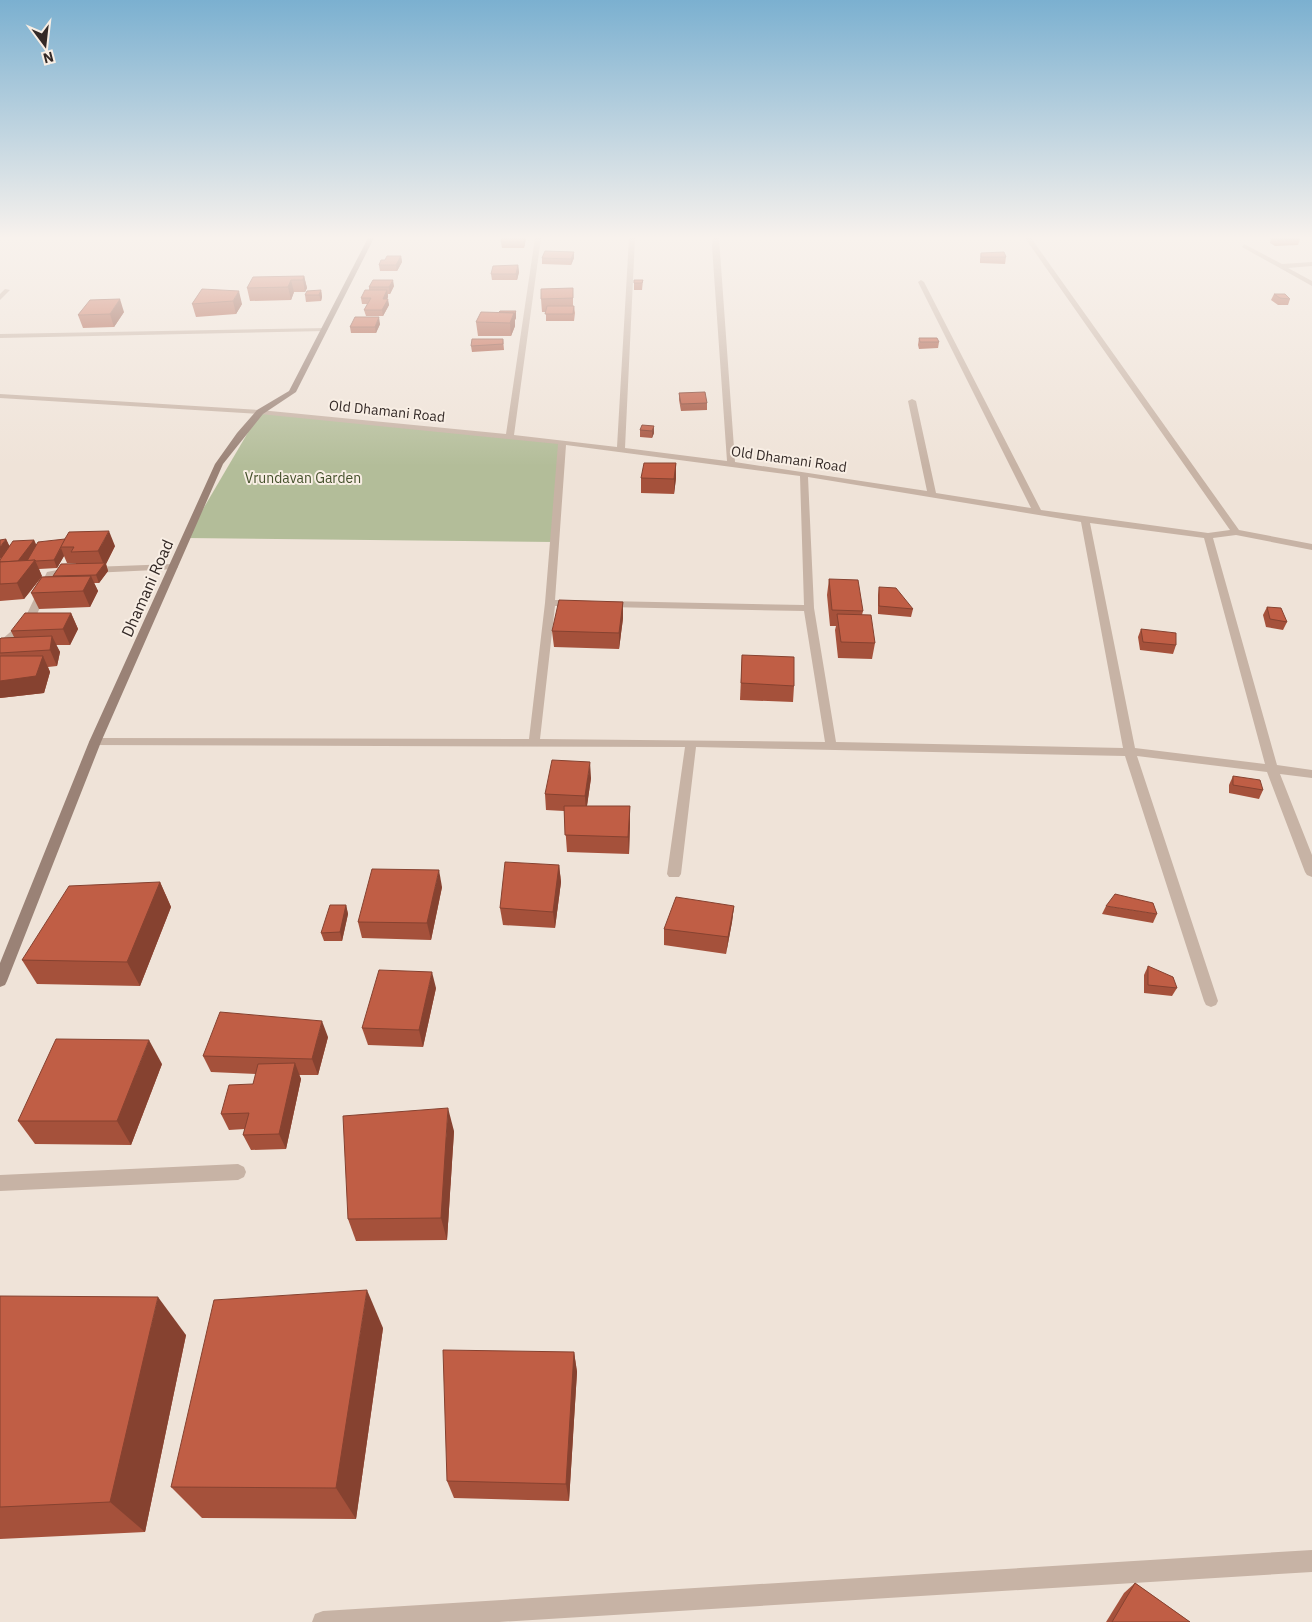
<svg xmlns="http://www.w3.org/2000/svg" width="1312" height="1622" font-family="'IBM Plex Sans',sans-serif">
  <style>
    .green { fill: #b3bd99 }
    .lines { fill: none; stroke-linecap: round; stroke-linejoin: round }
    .street { fill: #c7b3a5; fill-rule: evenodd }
    .secondary { fill: #9a8276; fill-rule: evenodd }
    .wall { fill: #a5513b; fill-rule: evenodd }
    .shaded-wall { fill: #864230 }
    .building { fill: #c05e45; stroke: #864230 }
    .labels { text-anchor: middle; stroke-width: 4; stroke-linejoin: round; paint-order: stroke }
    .far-street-label { font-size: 14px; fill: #332926; stroke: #f8eee4 }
    .far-park-label { font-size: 14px; fill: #44502b; stroke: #f8eee4 }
    .street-label { font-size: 16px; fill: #332926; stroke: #f8eee4 }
  </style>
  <rect width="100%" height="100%" fill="#efe3d8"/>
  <polygon class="green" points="260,412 562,442 554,542 186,538"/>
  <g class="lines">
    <g class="street">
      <path d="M535 238H541L514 435 617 447 629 238H635L625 448 727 461 712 246 713 238H719L735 462 927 491 908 401 912 399 916 401 936 493 1031 508 918 282 921 280 924 282 1041 510 1208 533 1230 530 1025 238H1031L1239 530 1312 544V550L1236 535 1213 538 1277 765 1312 770V778L1280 774 1312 855V877L1307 875 1305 872 1267 772 1137 756 1218 1001 1216 1005 1211 1007 1206 1005 1204 1001 1125 756 696 747 681 874 679 877H669L667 874 685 747 91 745 89 742 91 739 95 738 529 739 545 603 558 444 260 414 0 398V394L260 410 506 434ZM566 445 800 476 804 605 607 601 602 604 607 607 804 611 825 742 540 739 555 606H575L580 603 575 600H555ZM808 477 1081 522 1123 748 836 742 814 608ZM1090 523 1204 538 1265 764 1135 748Z"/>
      <polygon points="1244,244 1282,264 1312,262 1312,266 1288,268 1312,281 1312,286 1242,247"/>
      <polygon points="5,289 10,290 0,300 0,294"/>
      <polygon points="327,328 328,329 325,331 0,338 0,334"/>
      <polygon points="173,564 178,567 176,569 92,573 87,570 92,567"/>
      <polygon points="72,567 75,568 75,572 54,576 34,621 4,649 0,650 0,641 24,620 47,572"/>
      <polygon points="238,1164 244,1167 246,1172 244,1177 238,1180 0,1191 0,1175"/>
      <polygon points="1312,1550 1312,1572 499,1622 312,1622 315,1614 323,1611"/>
    </g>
    <polygon class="secondary" points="368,238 374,238 296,392 263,414 223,464 101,742 7,981 5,985 0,987 0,963 89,742 215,464 237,433 257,410 289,391"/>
  </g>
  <g class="wall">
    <polygon points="526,238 524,248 502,248 501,242"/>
    <polygon points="1271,238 1298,238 1300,239 1298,245 1275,246 1270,243"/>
    <polygon points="574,252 574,258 571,265 542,264 542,258"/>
    <polygon points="981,253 1006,257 1005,264 980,263 980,259"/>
    <polygon points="401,256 402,262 397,271 380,271 379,265 385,260"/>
    <polygon points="518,265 519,272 517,280 492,280 491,274"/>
    <polygon points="304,276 307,288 305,292 294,292 291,300 250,301 247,288"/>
    <polygon points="643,280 642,290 634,290 634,283"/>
    <polygon points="394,286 390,294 388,294 388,297 387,299 389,305 383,316 366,316 364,310 367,304 362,304 361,298 369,290 369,287"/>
    <polygon points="573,288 573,306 574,306 575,313 574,321 546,321 546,312 542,312 541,299"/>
    <polygon points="202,289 242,304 236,314 196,317 192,304"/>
    <polygon points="321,290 322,297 321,301 306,302 305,295"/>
    <polygon points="1274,294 1290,299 1288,305 1278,305 1271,300"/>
    <polygon points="124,312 114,327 83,328 78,315"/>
    <polygon points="516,318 515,320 515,326 511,336 478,336 476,322"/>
    <polygon points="380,324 376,333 351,333 350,327"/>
    <polygon points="919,338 939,342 938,348 919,349 918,345"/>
    <polygon points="503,339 504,350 472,352 471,346"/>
    <polygon points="679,393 707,403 707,410 681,411 679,400"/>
    <polygon points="654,426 654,433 652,438 640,437 640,430"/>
    <polygon points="676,463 676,478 674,494 641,493 641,478"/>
    <path d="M6 539 9 546 34 540 36 544 115 546 106 564 108 571 99 583H94L98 591 90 607 39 609 31 593 41 578 24 599 0 601V560ZM64 556 67 563H76V564L53 576 42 577 39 569 57 568Z"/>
    <polygon points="829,579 863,611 862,615 875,643 872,659 838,658 835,630 836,626 830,626 827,595"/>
    <polygon points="879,587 913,609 911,617 878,614 878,595"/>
    <polygon points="623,602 623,618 619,649 554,647 552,631"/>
    <polygon points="1267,607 1287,622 1283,630 1266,627 1263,615"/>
    <polygon points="71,613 78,629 70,645 56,645 60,652 57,666 48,667 50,672 44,693 0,698 0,639 14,637 11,631"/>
    <polygon points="1141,629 1176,645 1173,654 1140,650 1138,637"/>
    <polygon points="742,655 794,686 793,702 740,700"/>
    <polygon points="1233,776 1263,790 1259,799 1229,793 1229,785"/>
    <polygon points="591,778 587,806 630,806 630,823 629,854 567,852 564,811 546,810 545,794"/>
    <polygon points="559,865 561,882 555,928 503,925 500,908"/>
    <polygon points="160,882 171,907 140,986 37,984 22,960"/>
    <polygon points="442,887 431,940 362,938 358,922"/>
    <polygon points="346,905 348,914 342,941 324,941 321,933"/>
    <polygon points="734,906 732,922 726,954 664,945 664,929"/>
    <polygon points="1106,906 1157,914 1153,923 1102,914"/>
    <polygon points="1148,966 1177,988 1172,996 1144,993 1144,975"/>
    <polygon points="436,988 423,1047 368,1045 362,1028"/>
    <polygon points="328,1037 318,1075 299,1075 301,1079 286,1149 251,1150 243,1135 245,1129 229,1130 221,1114 253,1084 256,1074 211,1072 203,1056"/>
    <polygon points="162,1064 131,1145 35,1144 18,1121"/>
    <polygon points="454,1131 447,1240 356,1241 348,1219"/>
    <polygon points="0,1296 186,1335 145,1532 0,1539"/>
    <polygon points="383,1328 356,1519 202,1518 171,1487"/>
    <polygon points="574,1352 577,1372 569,1501 454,1498 447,1481"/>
    <polygon points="1135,1583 1190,1622 1106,1622 1124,1593"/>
  </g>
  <g class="shaded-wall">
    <polygon points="525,238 526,238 524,248 524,242"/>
    <polygon points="574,252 574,258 571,265 571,259"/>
    <polygon points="401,256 402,262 397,271 396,265"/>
    <polygon points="518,265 519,272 517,280 516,274"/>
    <polygon points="304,276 307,288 305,292 303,280"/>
    <polygon points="291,280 294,292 291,300 288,287"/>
    <polygon points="393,280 394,286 390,294 389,287"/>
    <polygon points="321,290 322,297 321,301 319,295"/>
    <polygon points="387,290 388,297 384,305 383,299"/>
    <polygon points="239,291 242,304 236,314 233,301"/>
    <polygon points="120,299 124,312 114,327 110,314"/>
    <polygon points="388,299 389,305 383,316 382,310"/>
    <polygon points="516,311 516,318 515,320 515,326 511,336 510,323 514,313"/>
    <polygon points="379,317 380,324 376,333 375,327"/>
    <polygon points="654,426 654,433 652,438 652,431"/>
    <polygon points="676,463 676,478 674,494 674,479"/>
    <polygon points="109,531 115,546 106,564 108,571 99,583 96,575 104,565 98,551"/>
    <polygon points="6,539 10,547 0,559 0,547"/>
    <polygon points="34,540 37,548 21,570 17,562"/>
    <polygon points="61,548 64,556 57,568 54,560"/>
    <polygon points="35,560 42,576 24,599 17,583"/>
    <polygon points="91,576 98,591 90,607 83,591"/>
    <polygon points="623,602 623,618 619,649 619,633"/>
    <polygon points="71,613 78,629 70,645 63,629"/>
    <polygon points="52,636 60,652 57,666 50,650"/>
    <polygon points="43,656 50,672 44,693 0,698 0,681"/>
    <polygon points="590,762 591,778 586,812 585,796"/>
    <polygon points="630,806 630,823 629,854 628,837"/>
    <polygon points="559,865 561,882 555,928 553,912"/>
    <polygon points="439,870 442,887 431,940 427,923"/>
    <polygon points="160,882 171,907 140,986 127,962"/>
    <polygon points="346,905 348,914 342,941 340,932"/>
    <polygon points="734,906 732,922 726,954 728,937"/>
    <polygon points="432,972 436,988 423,1047 419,1030"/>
    <polygon points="322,1021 328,1037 318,1075 312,1059"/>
    <polygon points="149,1040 162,1064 131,1145 117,1121"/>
    <polygon points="295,1063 301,1079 286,1149 279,1134"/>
    <polygon points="448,1108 454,1131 447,1240 441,1218"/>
    <polygon points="367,1290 383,1328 356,1519 336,1488"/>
    <polygon points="158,1297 186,1335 145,1532 110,1502"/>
    <polygon points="574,1352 577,1372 569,1501 566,1484"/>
  </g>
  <g class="building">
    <polygon points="502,238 525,238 524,242 501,242"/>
    <polygon points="1274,238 1298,238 1300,239 1277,240"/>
    <polygon points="545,251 574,252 571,259 542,258"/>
    <polygon points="1004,252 1006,257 981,257 981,253"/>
    <polygon points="387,256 401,256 396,265 379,265 381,260 385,260"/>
    <polygon points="518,265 516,274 491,274 493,266"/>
    <polygon points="304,276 303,280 291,280 288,287 247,288 253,277"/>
    <polygon points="373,280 393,280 389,287 369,287"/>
    <polygon points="634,280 643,280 642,283 634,283"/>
    <polygon points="573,288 573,298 541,299 541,289"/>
    <polygon points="202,289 239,291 233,301 192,304"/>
    <polygon points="321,290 319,295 305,295 307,291"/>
    <polygon points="365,290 387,290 383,299 388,299 382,310 364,310 371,298 361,298"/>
    <polygon points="1274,294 1285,294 1290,299 1280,298"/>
    <polygon points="120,299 110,314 78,315 90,300"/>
    <polygon points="547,306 574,306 573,314 545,314"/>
    <polygon points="500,311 516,311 514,314 514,313 499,312"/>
    <polygon points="481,312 514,313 510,323 476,322"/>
    <polygon points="355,317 379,317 375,327 350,327"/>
    <polygon points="919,338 937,338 939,342 920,342"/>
    <polygon points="472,339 503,339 503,344 471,346"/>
    <polygon points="705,392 707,403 681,404 679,393"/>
    <polygon points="642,425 654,426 652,431 640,430"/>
    <polygon points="644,463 676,463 674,479 641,478"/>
    <polygon points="109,531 98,551 71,552 74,547 60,547 69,532"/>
    <polygon points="6,539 0,547 0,540"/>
    <polygon points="65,539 54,560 36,561 35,560 27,561 38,542"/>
    <polygon points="34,540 18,561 0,562 0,560 13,541"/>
    <polygon points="35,560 17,583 0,584 0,562"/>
    <polygon points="105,563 96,575 53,576 61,564"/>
    <polygon points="91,576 83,591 31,593 42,577"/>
    <polygon points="829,579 858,580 863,611 832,610"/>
    <polygon points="879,587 896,588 913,609 879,606"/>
    <polygon points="559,600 623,602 619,633 552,631"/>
    <polygon points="1267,607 1281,608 1287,622 1270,619"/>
    <polygon points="25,613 71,613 63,629 11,631"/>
    <polygon points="837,614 871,615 875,643 841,642"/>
    <polygon points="1141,629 1176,633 1176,645 1143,642"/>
    <polygon points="52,636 50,650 0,653 0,639 1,638"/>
    <polygon points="742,655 794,657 794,686 741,683"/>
    <polygon points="0,656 43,656 36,676 0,681"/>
    <polygon points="552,760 590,762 585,796 545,794"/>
    <polygon points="1233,776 1260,780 1263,790 1233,785"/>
    <polygon points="564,806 630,806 628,837 565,835"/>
    <polygon points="505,862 559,865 553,912 500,908"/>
    <polygon points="372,869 439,870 427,923 358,922"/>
    <polygon points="160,882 127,962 22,960 69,886"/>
    <polygon points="1115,894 1153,903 1157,914 1106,906"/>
    <polygon points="676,897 734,906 728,937 664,929"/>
    <polygon points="330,905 346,905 340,932 321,933"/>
    <polygon points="1148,966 1173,977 1177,988 1148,985"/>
    <polygon points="379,970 432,972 419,1030 362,1028"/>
    <polygon points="220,1012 322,1021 312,1059 203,1056"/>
    <polygon points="56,1039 149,1040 117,1121 18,1121"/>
    <polygon points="295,1063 279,1134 243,1135 249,1113 221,1114 229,1085 253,1084 258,1064"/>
    <polygon points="448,1108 441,1218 348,1219 343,1116"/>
    <polygon points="367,1290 336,1488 171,1487 214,1300"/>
    <polygon points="0,1296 158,1297 110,1502 0,1507"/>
    <polygon points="443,1350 574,1352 566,1484 447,1481"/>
    <polygon points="1135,1583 1190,1622 1112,1622"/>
  </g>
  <linearGradient id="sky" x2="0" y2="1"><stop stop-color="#7bb0d0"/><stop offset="0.51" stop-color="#f8f2ed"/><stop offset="1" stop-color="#f8f2ed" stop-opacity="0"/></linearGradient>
  <rect width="1312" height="466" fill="url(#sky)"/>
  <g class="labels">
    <g class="far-street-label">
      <text transform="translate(387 411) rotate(6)" y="5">Old Dhamani Road</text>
      <text transform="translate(789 459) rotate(8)" y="5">Old Dhamani Road</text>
    </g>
    <g class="far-park-label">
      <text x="303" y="483">Vrundavan Garden</text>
    </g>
    <g class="street-label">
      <text transform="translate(147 588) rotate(-66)" y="6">Dhamani Road</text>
    </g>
  </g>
  <g transform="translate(45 45) rotate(165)" stroke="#f8eee4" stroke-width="4" paint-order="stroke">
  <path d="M0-4L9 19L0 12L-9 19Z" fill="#332926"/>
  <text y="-8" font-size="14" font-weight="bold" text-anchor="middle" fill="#332926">N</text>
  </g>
</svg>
